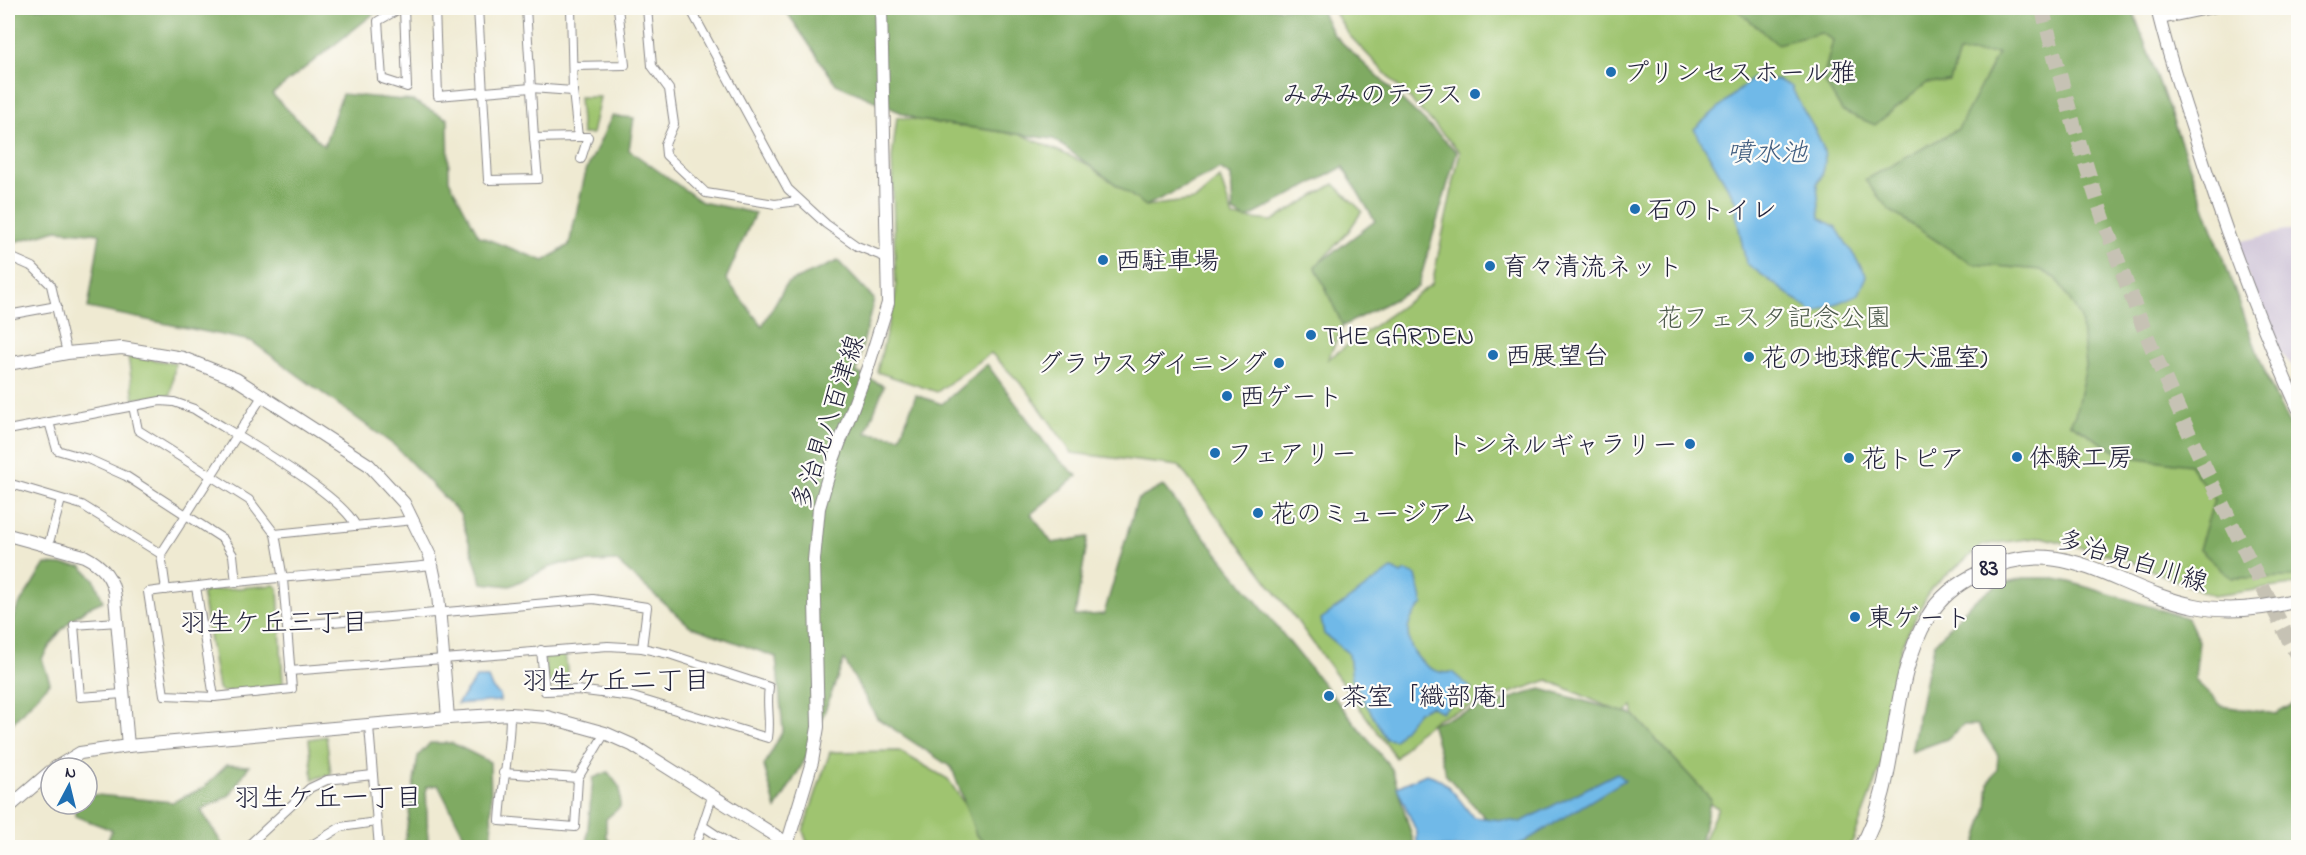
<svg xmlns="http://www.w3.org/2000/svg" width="2306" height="855" font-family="'Indie Flower','Klee One',sans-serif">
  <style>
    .industrial { fill: #cbbfd5 }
    .green { fill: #9fc46f; stroke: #607355; stroke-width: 1.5 }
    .forest { fill: #7faa62; stroke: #50664e; stroke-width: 1.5 }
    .water { fill: #70b9e8; stroke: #496e92; stroke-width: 1.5 }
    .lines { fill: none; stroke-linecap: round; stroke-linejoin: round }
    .highway-tunnel { stroke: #c6c2b4; stroke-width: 15; stroke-dasharray: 15 8; stroke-linecap: butt }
    .street-casing { stroke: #888686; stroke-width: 10 }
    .secondary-casing { stroke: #888686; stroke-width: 14 }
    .primary-casing { stroke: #888686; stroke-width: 16 }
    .street { stroke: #fff; stroke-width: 8 }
    .secondary { stroke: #fff; stroke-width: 12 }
    .primary { stroke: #fff; stroke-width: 14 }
    .poi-dot { fill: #1f6fb2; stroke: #fdfcf7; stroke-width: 2 }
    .labels { text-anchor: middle; stroke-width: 4.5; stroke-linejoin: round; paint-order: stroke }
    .shield { fill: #fdfcf7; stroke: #646373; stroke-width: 1.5 }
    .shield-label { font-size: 24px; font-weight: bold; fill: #22223b }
    .poi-label { font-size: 26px; fill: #22223b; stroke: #fdfcf7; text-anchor: start }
    .park-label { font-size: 26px; fill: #4e5b4d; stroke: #fdfcf7 }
    .street-label { font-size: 26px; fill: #22223b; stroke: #fdfcf7 }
    .water-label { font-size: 27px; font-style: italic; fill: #415e80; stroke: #fdfcf7 }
    .neighbourhood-label { font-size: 27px; fill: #22223b; stroke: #fdfcf7 }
  </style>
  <rect width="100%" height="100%" fill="#fdfcf7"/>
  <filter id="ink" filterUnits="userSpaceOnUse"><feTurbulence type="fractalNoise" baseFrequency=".0167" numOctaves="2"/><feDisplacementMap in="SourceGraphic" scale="12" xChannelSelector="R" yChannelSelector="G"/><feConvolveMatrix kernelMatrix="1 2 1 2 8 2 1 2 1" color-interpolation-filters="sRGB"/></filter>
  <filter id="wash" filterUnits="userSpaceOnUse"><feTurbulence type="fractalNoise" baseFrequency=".008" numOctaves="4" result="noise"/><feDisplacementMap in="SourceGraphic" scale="24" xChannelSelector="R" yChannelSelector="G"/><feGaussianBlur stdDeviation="1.35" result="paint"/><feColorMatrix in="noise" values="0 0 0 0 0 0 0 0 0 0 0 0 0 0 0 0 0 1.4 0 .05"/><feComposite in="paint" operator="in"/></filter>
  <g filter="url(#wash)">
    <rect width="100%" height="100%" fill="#efead2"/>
    <polygon class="industrial" points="2298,228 2298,372 2279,351 2234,243"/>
    <g class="green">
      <polygon points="1332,8 2132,8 2163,132 2208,246 2298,446 2298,584 2213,596 2127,560 2042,537 1983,545 1931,588 1902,644 1886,706 1891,718 1884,757 1854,839 1848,847 1700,847 1718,808 1664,775 1637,730 1633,706 1624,714 1548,680 1438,718 1416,734 1396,758 1292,614 1179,466 1072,453 1027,390 991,353 937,392 877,372 896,292 892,158 897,117 1023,135 1087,164 1146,206 1195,200 1220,178 1233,217 1272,221 1334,184 1362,211 1348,232 1321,261 1325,287 1343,326 1328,359 1432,284 1460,152 1349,35"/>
      <polygon points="579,97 600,97 592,134 582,134"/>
      <polygon points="128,356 175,363 171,395 134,399"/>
      <polygon points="274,585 278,588 283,685 223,692 218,688 202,594 205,591"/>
      <polygon points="565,653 569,686 552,687 547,682 544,657 548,654"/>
      <polygon points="326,736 331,774 313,779 309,739"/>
      <polygon points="899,751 948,779 993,847 815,847 807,842 803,831 830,752"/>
    </g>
    <g class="forest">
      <polygon points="8,8 381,8 272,94 324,146 342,94 413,101 448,119 449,180 479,236 544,261 569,245 586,171 612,116 634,118 629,150 702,202 755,213 726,279 762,326 787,283 838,261 874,299 856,372 884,386 866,433 900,437 916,395 942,404 987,364 1053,454 1077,476 1031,514 1052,543 1088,537 1075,616 1104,614 1137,500 1163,486 1392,769 1415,847 990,847 976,835 952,768 877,718 844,660 809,753 776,809 764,766 783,730 776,657 690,626 616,561 557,564 510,586 482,583 460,514 395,446 251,341 88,308 100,234 57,230 15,242 8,237"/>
      <polygon points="784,8 1320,8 1333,34 1457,152 1418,287 1343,326 1315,266 1375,221 1343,167 1246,219 1233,212 1231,176 1220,169 1146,206 1053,139 918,120 836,84"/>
      <polygon points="1735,8 2132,8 2269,384 2298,441 2298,577 2231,578 2199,549 2214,500 2190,465 2123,456 2070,423 2075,415 2086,366 2081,318 2057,279 2041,270 1972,264 1889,210 1865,180 1958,129 1998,53 1959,53 1950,81 1927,83 1875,125 1842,111 1823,79 1833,40 1821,33 1777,44"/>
      <path d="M45 564 81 566 94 579 103 601C74 612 56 633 42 659L50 682 8 728V632L17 608Z"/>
      <polygon points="2024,578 2050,578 2070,582 2188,618 2199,641 2195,680 2222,706 2276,714 2298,701 2298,847 1975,847 1987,807 1989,783 1997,769 1998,755 1978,725 1963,725 1947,739 1911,752 1927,671 1935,643 1971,603 1998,584"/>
      <polygon points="1541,689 1634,715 1711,799 1699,847 1512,847 1446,775 1431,723"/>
      <polygon points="430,743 452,743 490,762 492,841 502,847 470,847 438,785 426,787 428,842 422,847 404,847 418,756"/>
      <polygon points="227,765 249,766 230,795 201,810 224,847 105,847 112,830 75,816 75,804 87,804 87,794 173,802 203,788"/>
      <polygon points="608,772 620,788 620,807 606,819 606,837 615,847 586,847 593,778"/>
    </g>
    <g class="water">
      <path d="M1754 77 1778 80 1792 87C1804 122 1841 149 1817 184L1820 218 1836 227 1867 276 1859 294 1814 313 1746 263 1736 214 1737 203 1694 129Z"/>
      <path d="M1392 569 1401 574 1406 571 1416 575 1423 604C1420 608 1414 613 1411 619 1399 643 1426 678 1452 672L1472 689 1457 697 1442 712 1430 706 1418 712 1395 740 1386 739 1352 679 1349 654 1324 634 1321 619Z"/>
      <polygon points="476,678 488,678 492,688 500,695 500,701 457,704"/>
      <path d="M1617 773 1625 780 1516 847H1417V833L1397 787 1426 774C1446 777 1461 802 1473 817L1521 822Z"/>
    </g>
  </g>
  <g filter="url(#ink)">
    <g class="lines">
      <path class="highway-tunnel" d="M2042 8C2068 110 2098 212 2137 311 2184 430 2241 544 2298 658"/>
      <g class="street-casing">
        <g id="street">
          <polyline points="401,8 378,21 382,79 407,87 404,8"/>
          <polyline points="435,8 438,96 531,88 573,91"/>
          <polyline points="478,8 488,180 538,179 534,138 578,137 573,91 571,8"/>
          <polyline points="526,8 534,138"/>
          <polyline points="647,8 652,66 669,89 674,124 665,144 666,155 706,193 775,204 798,201"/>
          <polyline points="690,8 788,189 826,224 857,246 887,258"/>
          <polyline points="435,9 516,8"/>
          <polyline points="2160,20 2216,8"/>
          <polyline points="573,66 625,65 618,8"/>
          <polyline points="578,137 588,137 581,159"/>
          <polyline points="8,256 33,267 51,285 67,353"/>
          <polyline points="8,315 57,306"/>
          <path d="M133 406 138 430 249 500 275 534 283 579 292 689 214 697 164 695 148 592C243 579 338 574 433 565"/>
          <polyline points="49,422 57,450 88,459 126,476 223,539 233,555 236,583"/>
          <path d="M8 430 160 401 174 402 194 409C231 433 339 491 356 526"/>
          <polyline points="8,483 82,505 161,554"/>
          <polyline points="275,534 414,520"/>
          <polyline points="48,546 61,500"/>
          <polyline points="196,587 214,697"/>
          <polyline points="166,590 161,554 263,395"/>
          <polyline points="118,622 74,625 80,697 123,694"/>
          <polyline points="287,626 593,599 647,607 642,648"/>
          <path d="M290 671 608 646 642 648 669 654 769 687C766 705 771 720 768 738L633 697 577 690 545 691 541 650"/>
          <path d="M510 714C510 750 502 785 500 821L575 827 578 778 605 733"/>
          <polyline points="369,726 373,775"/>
          <polyline points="503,773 578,778"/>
          <polyline points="703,826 736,848"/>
          <polyline points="258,848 252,842 310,788 327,780 373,775 379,848"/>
          <polyline points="307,848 341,827 376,822"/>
          <polyline points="695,848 712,797"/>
        </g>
      </g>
      <g class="secondary-casing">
        <g id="secondary">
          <path d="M2157 8C2167 52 2182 96 2196 139 2225 231 2258 320 2298 408"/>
          <polyline points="8,364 67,353 122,348 183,358 236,379 369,465 404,503 430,556 438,594 448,718"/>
          <path d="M8 535 84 556C102 565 113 577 115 597L128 746"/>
          <polyline points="55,768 80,753 128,746 448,718 510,714 547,717 605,733 632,745 795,848"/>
          <polyline points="8,808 51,771"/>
          <polyline points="786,848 812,762 818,727 814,560 819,508 832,463 868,367 888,303 881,8"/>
        </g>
      </g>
      <g class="primary-casing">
        <path id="primary" d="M1861 848C1902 777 1886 687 1928 617 1940 597 1958 583 1979 573 2063 529 2116 591 2195 606 2228 613 2266 608 2298 600"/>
      </g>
      <use href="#street" class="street"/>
      <use href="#secondary" class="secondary"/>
      <use href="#primary" class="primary"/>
    </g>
  </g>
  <g class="poi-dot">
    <circle cx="1611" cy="72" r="6"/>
    <circle cx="1475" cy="94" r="6"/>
    <circle cx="1635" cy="209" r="6"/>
    <circle cx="1103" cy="260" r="6"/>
    <circle cx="1490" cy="266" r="6"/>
    <circle cx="1311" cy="335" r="6"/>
    <circle cx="1493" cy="355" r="6"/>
    <circle cx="1749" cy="357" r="6"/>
    <circle cx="1279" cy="363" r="6"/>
    <circle cx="1227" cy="396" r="6"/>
    <circle cx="1690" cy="444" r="6"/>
    <circle cx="1215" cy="453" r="6"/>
    <circle cx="2017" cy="457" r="6"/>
    <circle cx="1849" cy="458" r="6"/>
    <circle cx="1258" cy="513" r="6"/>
    <circle cx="1855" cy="617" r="6"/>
    <circle cx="1329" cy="696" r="6"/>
  </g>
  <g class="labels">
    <rect class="shield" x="1972.5" y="546" width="33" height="42" rx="4.5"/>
    <g class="shield-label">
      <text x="1989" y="575">83</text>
    </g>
    <g class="poi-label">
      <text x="1623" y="81">プリンセスホール雅</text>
      <text x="1463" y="103" text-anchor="end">みみみのテラス</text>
      <text x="1647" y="218">石のトイレ</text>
      <text x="1115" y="269">西駐車場</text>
      <text x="1502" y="275">育々清流ネット</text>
      <text x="1323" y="344">THE GARDEN</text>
      <text x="1505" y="364">西展望台</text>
      <text x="1761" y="366">花の地球館(大温室)</text>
      <text x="1267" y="372" text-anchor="end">グラウスダイニング</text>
      <text x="1239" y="405">西ゲート</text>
      <text x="1678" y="453" text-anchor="end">トンネルギャラリー</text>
      <text x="1227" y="462">フェアリー</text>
      <text x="2029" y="466">体験工房</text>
      <text x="1861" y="467">花トピア</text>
      <text x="1270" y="522">花のミュージアム</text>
      <text x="1867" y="626">東ゲート</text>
      <text x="1341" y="705">茶室「織部庵」</text>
    </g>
    <g class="park-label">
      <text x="1774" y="326">花フェスタ記念公園</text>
    </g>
    <g class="street-label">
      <text transform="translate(827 422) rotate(-72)" y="9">多治見八百津線</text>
      <text transform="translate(2133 560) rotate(17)" y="9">多治見白川線</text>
    </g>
    <g class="water-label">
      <text x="1767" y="161">噴水池</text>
    </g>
    <g class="neighbourhood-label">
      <text x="274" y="631">羽生ケ丘三丁目</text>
      <text x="616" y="689">羽生ケ丘二丁目</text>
      <text x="328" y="806">羽生ケ丘一丁目</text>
    </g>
  </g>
  <rect width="2306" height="855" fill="none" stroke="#fdfcf7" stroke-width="30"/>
  <g transform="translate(69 786) rotate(7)"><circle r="28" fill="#fdfcf7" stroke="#a5a5ac" stroke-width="1.5"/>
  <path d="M0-4.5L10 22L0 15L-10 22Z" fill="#1f6fb2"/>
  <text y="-9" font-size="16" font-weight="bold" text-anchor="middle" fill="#22223b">N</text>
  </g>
</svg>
